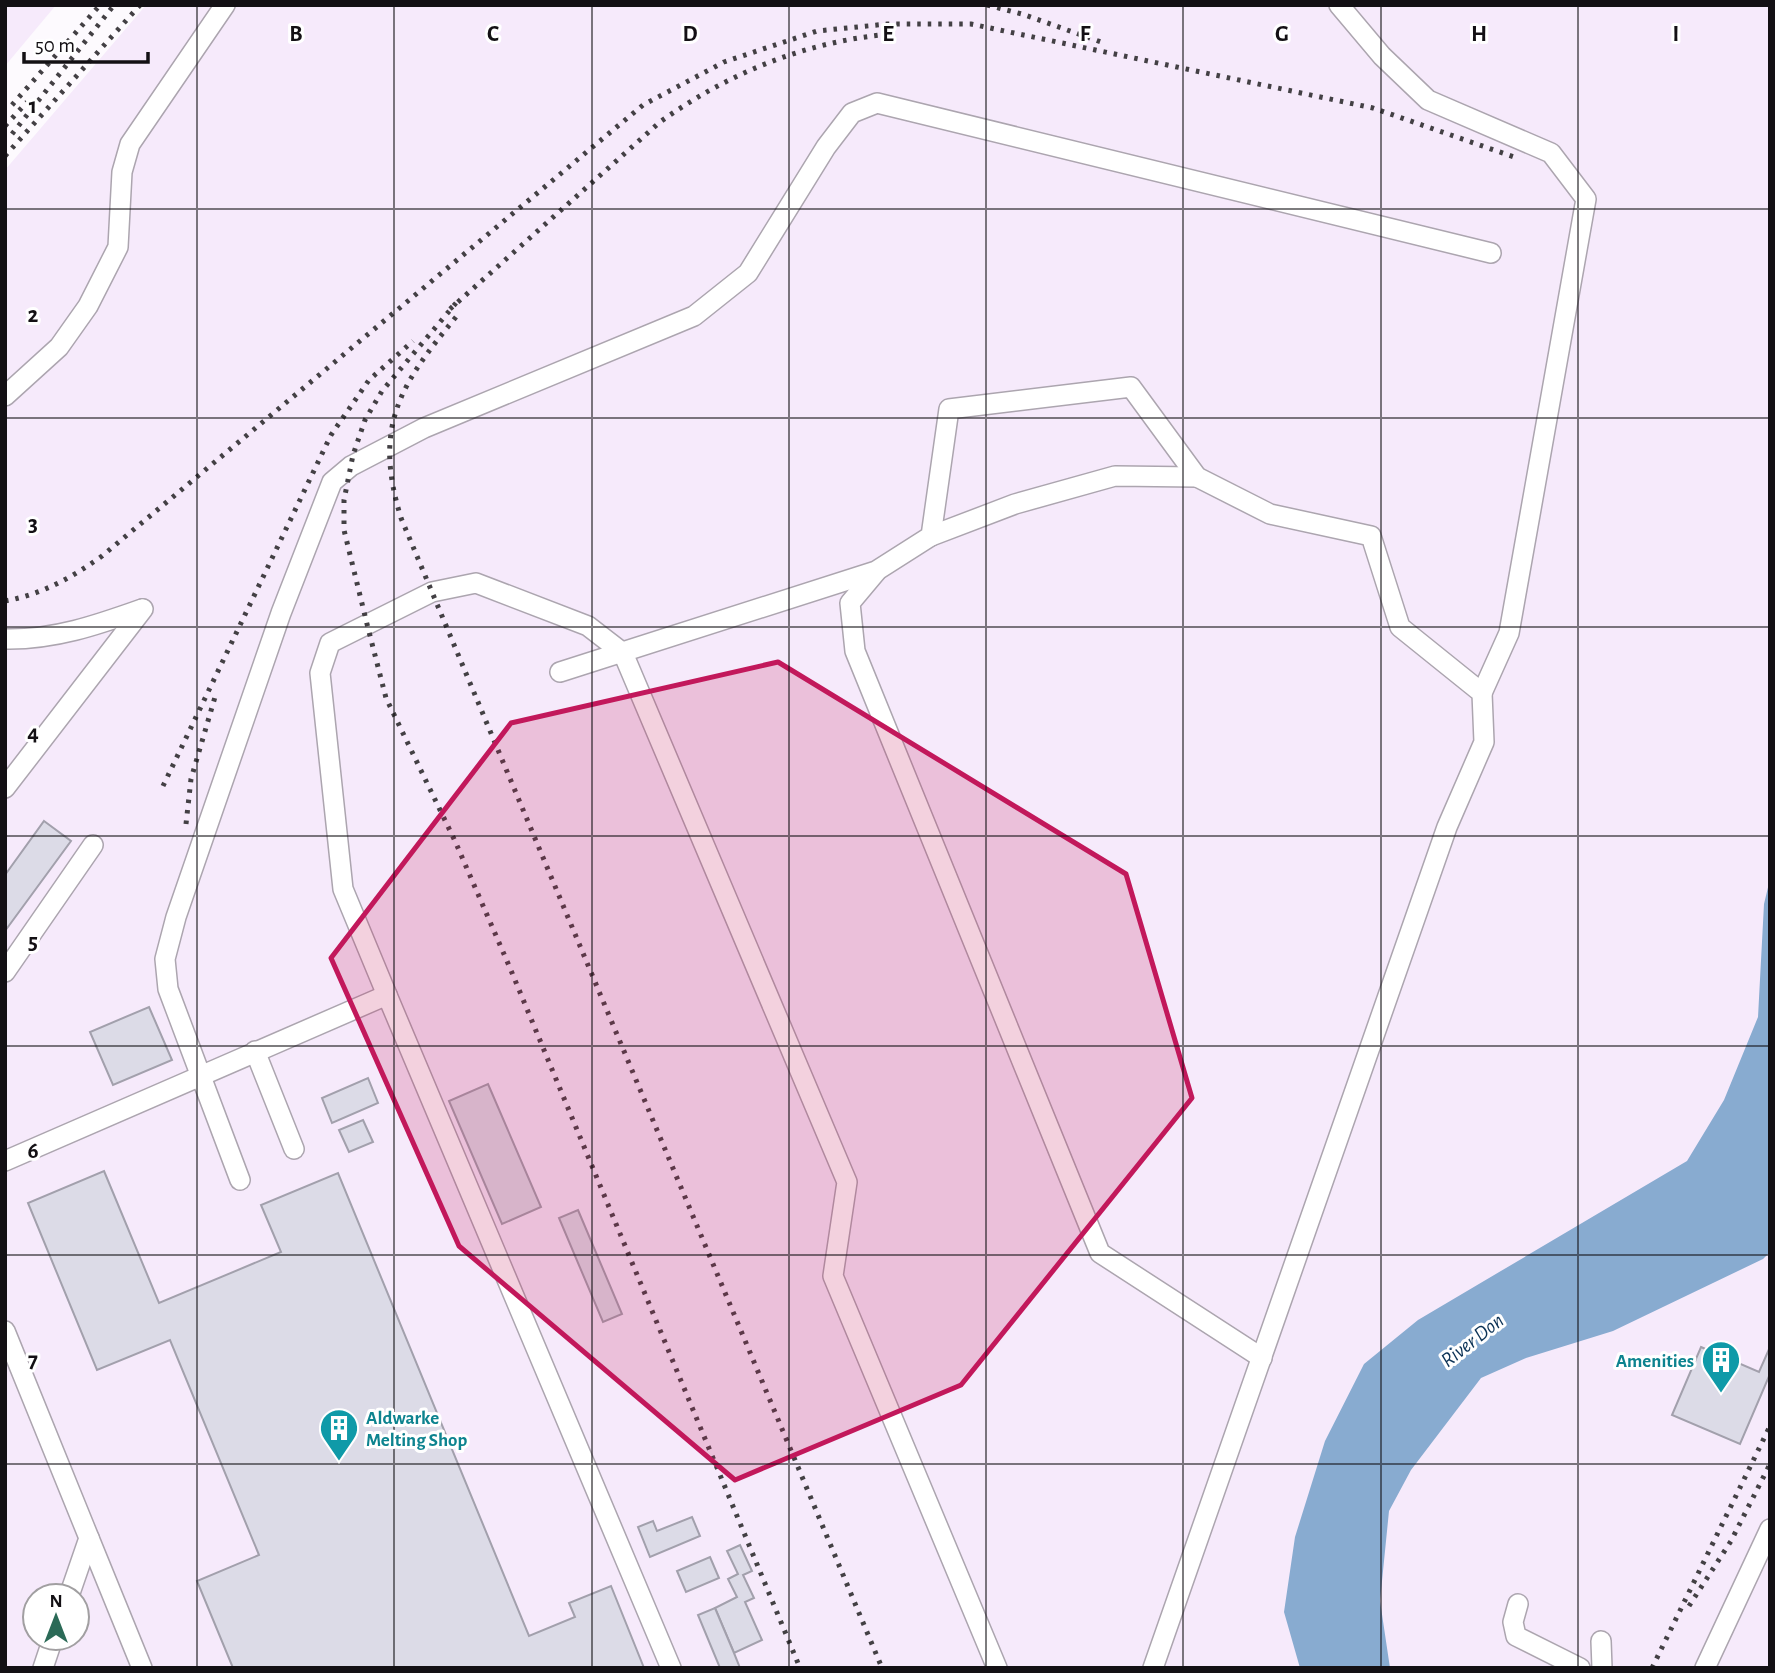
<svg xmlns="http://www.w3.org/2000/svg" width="1775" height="1673" font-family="'Alegreya Sans',sans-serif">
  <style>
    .built { fill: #f6eafb; fill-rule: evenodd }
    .water { fill: #88abd0 }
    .building { fill: #dcdbe7; stroke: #a2a0ac; stroke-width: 2 }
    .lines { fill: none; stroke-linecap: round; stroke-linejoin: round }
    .minor-casing { stroke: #aca5af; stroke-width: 22 }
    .minor { stroke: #fff; stroke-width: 19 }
    .rail { stroke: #434044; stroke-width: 5; stroke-dasharray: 3.5 7; stroke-linecap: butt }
    .marked { fill: #c2185b; fill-opacity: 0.2; stroke: #c2185b; stroke-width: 5; stroke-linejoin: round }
    .grid { fill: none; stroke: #131014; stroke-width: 2; stroke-opacity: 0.55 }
    .labels { text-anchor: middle; stroke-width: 6; stroke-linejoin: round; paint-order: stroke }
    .culture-label { font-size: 19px; font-weight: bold; fill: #0d838f; stroke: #fff; text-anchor: end }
    .water-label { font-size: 21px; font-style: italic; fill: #0b3256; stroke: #fff }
    .grid-label { font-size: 23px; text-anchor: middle; font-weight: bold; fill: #131014; stroke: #fff; stroke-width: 6; stroke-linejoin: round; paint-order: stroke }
  </style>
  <rect width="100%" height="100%" fill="#fdfafe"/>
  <g class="built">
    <polygon points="5,5 56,5 5,66"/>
    <path d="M146 5H1770V1668H5V170ZM35 1596H77V1638H35Z"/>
  </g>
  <polygon class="water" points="1770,879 1770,1252 1763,1259 1613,1331 1526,1358 1481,1378 1411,1470 1389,1511 1380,1601 1390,1668 1300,1668 1284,1612 1295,1537 1325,1441 1364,1364 1418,1320 1687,1161 1724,1100 1758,1017 1764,904"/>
  <g class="building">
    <polygon points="44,821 71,841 5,931 5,875"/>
    <polygon points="149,1007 172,1060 113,1085 90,1032"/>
    <polygon points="368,1078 378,1103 332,1123 322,1098"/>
    <polygon points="488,1084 541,1207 502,1224 449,1101"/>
    <polygon points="363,1120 373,1142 349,1152 339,1130"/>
    <polygon points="104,1171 159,1303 281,1252 261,1205 338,1173 529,1636 575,1617 569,1603 611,1586 644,1668 233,1668 197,1581 259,1555 170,1340 97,1370 28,1203"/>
    <polygon points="578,1210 622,1314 603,1322 559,1218"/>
    <polygon points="1701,1347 1759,1372 1770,1347 1770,1374 1740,1444 1672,1415"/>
    <polygon points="692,1517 700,1536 650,1557 638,1527 653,1521 657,1531"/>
    <polygon points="740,1545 752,1571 743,1575 754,1598 745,1602 762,1640 734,1653 715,1608 737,1597 728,1579 738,1574 727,1551"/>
    <polygon points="710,1557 719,1578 686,1592 677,1571"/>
    <polygon points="715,1608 734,1653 740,1668 720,1668 698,1615"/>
  </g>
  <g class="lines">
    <g class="minor-casing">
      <g id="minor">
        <polyline points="1339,5 1382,56 1428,100 1551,153 1586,199 1509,633 1482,693"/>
        <polyline points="5,396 59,347 88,306 118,247 122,172 130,144 225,5"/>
        <polyline points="931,536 1015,504 1115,476 1197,477"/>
        <polyline points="876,572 850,603 855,651 1100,1253 1262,1358"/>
        <path d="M5 639C54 640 97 625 142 609"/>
        <polyline points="560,672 876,571 931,536 949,409 1131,387 1197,477 1270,514 1371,536 1400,627 1482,693 1484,742 1447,827 1153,1668"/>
        <polyline points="5,788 143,609"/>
        <polyline points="5,972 93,845"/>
        <polyline points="387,995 343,889 320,673 330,643 432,592 476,583 588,626 623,653 847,1182 833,1276 997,1668"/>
        <polyline points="255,1051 294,1149"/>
        <polyline points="5,1161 387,995 671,1668"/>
        <polyline points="240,1180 168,989 165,959 176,917 281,613 332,482 351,466 424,428 694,316 748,273 826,147 852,113 877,103 1491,253"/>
        <polyline points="5,1331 89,1538 69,1596"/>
        <polyline points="89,1538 142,1668"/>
        <polyline points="1518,1604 1513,1622 1516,1636 1580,1668"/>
        <polyline points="1601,1641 1602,1668"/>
        <polyline points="43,1668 53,1638"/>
        <polyline points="1705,1668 1770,1529"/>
      </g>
    </g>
    <use href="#minor" class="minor"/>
    <g class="rail">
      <polyline points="987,5 1022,14 1101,42"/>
      <polyline points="12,105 100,5"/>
      <polyline points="5,126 27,102"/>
      <polyline points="12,134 114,5"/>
      <polyline points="5,156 140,5"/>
      <polyline points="456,303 382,391 365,420 353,455 344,500 344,530 367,624 386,698 455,841 510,968 800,1668"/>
      <path d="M450 309 660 122C728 73 807 41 891 34"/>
      <path d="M456 317C399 386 373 427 401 518L882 1668"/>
      <path d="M5 601C43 594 71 578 102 556L643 105 724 62 817 31 887 24H971L1373 108 1517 158"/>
      <polyline points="163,786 331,435 369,380 413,341"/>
      <polyline points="186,824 191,779 215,697"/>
      <polyline points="1689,1606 1731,1541 1770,1464"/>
      <polyline points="1652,1668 1770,1426"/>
    </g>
  </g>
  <path class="marked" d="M778 662 1126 874 1192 1098 961 1385 735 1480 459 1246 331 958 511 723Z"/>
  <path class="grid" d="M197 5V1668M394 5V1668M592 5V1668M789 5V1668M986 5V1668M1183 5V1668M1381 5V1668M1578 5V1668M5 209H1770M5 418H1770M5 627H1770M5 836H1770M5 1046H1770M5 1255H1770M5 1464H1770"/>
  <defs>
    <g id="building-pin" transform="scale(2.0125)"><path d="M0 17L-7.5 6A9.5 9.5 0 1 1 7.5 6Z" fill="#0f9aa8" stroke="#fff"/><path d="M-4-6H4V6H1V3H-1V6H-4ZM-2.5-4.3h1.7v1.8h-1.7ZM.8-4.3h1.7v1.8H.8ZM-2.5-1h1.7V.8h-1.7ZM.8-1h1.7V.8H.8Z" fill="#fff"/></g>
  </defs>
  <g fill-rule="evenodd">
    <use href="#building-pin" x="1721" y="1360"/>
    <use href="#building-pin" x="339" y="1428"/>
  </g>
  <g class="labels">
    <g class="culture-label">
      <text x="1694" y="1367">Amenities</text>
      <text x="366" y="1424" text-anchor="start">Aldwarke<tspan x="366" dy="22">Melting Shop</tspan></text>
    </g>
    <g class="water-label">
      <text transform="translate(1472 1340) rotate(-38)" y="7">River Don</text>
    </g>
  </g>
  <g class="grid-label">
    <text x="296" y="41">B</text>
    <text x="493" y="41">C</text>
    <text x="690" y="41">D</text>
    <text x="888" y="41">E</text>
    <text x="1085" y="41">F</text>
    <text x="1282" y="41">G</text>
    <text x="1479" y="41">H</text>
    <text x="1676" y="41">I</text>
    <text x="33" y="113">1</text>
    <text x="33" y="322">2</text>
    <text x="33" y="531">3</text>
    <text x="33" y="740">4</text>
    <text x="33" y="949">5</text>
    <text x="33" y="1158">6</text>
    <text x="33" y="1367">7</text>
  </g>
  <rect width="1775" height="1673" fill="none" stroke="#131014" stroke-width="14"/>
  <g transform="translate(56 1617)"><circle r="33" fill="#ffffff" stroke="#a19fa1" stroke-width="2"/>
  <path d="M0-5L12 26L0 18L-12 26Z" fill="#2b6a57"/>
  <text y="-10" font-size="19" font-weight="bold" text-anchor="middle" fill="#131014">N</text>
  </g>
  <path d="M24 52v10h124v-10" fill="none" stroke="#131014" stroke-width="3.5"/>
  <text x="35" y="52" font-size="21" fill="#131014" stroke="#ffffff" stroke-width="5" paint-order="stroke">50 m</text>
</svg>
